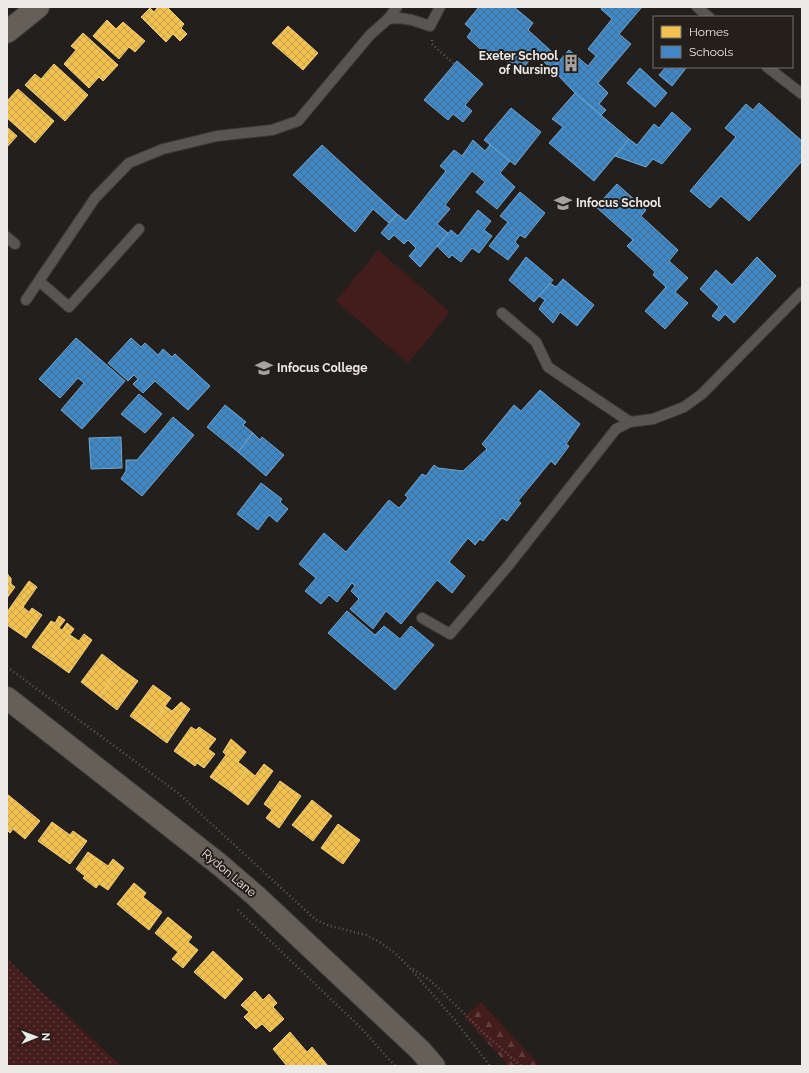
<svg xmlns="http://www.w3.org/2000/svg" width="809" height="1073" font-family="Raleway,sans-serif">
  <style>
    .grass { fill: url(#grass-dots) }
    .forest { fill: url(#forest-firs) }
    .park { fill: #451c1c }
    .homes { fill: url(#homes-cross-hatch); stroke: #f0cd7c }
    .schools { fill: url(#schools-cross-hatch); stroke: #73a5cf }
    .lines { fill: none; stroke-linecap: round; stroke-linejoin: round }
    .lane-casing { stroke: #3c3a37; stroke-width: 12 }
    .primary-casing { stroke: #3c3a37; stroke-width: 24 }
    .path { stroke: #5e5b5a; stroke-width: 2.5; stroke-dasharray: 1 3; stroke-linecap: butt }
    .lane { stroke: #585654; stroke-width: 10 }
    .primary { stroke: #645f57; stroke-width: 22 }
    .labels { text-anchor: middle; stroke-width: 4; stroke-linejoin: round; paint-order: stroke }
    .poi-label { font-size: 12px; font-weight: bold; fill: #ede9e6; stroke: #241f1b; text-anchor: start }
    .street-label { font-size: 12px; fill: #ede9e6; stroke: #241f1b }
  </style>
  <defs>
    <pattern id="grass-dots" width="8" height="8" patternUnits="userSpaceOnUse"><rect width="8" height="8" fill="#451c1c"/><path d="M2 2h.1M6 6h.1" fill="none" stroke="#603d3d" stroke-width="1.8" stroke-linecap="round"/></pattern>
    <pattern id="forest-firs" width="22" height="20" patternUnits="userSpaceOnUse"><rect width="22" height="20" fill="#451c1c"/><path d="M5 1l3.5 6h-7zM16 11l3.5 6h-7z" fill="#603d3d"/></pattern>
    <pattern id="homes-cross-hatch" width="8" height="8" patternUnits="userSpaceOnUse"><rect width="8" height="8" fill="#f2c14e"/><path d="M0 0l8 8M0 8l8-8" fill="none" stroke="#c7a24c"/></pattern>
    <pattern id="schools-cross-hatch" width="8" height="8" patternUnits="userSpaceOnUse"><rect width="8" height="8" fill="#3f88c5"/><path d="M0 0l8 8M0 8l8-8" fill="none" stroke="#427198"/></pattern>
  </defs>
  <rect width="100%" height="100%" fill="#221f1d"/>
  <polygon class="grass" points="7,959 121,1066 7,1066"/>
  <polygon class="forest" points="481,1002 540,1066 509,1066 464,1017"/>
  <polygon class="park" points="378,250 450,312 408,363 336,301"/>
  <g class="homes">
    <polygon points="158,7 167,7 184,24 181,28 187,34 180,41 173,34 166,42 141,17 150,8 154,12"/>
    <polygon points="107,20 116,29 123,22 145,41 135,52 129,47 119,59 93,36"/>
    <polygon points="288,26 318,53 303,70 272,43"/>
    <polygon points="83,33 118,65 103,81 99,77 89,88 64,64 76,50 71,46"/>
    <polygon points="54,64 88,95 65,121 25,85 35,74 41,79"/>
    <polygon points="18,89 54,121 35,143 7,118 7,101"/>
    <polygon points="7,127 17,136 7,147"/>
    <polygon points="7,571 8,575 11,578 11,584 15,587 7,598"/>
    <polygon points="29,581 37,587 23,607 29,612 32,608 42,615 26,638 7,625 7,612"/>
    <polygon points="59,616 65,620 59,628 62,630 67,623 74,629 51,660 32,647 51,621 55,623"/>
    <polygon points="84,634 92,640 69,673 51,660 70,635 79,641"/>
    <polygon points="102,654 120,668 99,696 81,682"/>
    <polygon points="120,668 138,681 117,710 99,696"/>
    <polygon points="153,685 171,698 148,729 130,716"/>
    <polygon points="181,702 190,709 167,743 148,729 165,706 172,711"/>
    <polygon points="191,727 196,730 199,727 216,739 208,749 215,754 204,768 197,763 195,766 174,751"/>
    <polygon points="231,739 246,752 238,762 247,769 230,791 210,777 226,755 223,752"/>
    <polygon points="264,764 273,771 248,805 230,791 247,769 255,776"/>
    <polygon points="280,781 301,796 279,828 266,818 272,810 264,804"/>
    <polygon points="7,794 40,821 25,839 13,829 10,833 7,830"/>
    <polygon points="312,800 332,816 313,841 292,825"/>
    <polygon points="52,822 70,835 73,831 87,841 70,864 38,841"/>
    <polygon points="338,824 360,840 343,864 321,848"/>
    <polygon points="88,852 108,866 113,859 124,868 108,890 99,884 96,888 83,878 85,876 76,869"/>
    <polygon points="134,883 146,893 143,897 162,912 149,930 117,904"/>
    <polygon points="168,917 192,937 188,942 198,950 183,968 172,959 178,952 155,933"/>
    <polygon points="213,951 243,979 225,999 194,972"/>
    <polygon points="255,991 263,1000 269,994 277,1003 273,1007 284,1019 270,1032 262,1024 256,1029 244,1017 249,1012 241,1005"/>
    <polygon points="290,1032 307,1052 312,1047 328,1066 287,1066 273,1049"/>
  </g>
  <g class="schools">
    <polygon points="479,7 514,7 533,23 528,30 561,60 552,69 535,54 519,73 494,50 488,56 467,37 472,30 465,24"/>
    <polygon points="602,7 642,7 619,34 631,44 598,83 608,93 599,104 606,110 601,115 575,93 552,69 569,50 588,66 596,56 588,49 612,19 601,9"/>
    <polygon points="457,61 483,84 465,105 472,111 463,122 453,114 448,120 424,100"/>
    <polygon points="666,67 685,67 686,68 672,86 659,75"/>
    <polygon points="640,68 667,93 655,107 627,83"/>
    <polygon points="575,93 629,139 594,181 549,143 563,127 552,119"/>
    <polygon points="759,103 802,141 802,161 749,221 721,196 710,208 690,191 736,137 725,128 746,104 753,110"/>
    <polygon points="511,108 541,132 515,165 484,140"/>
    <polygon points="672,112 691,129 662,164 653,159 646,167 615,156 629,139 637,145 654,124 659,128"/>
    <polygon points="473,140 485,151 490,145 510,161 500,173 515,187 497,209 476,192 485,182 472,171 445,205 450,209 437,224 448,233 420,267 409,256 416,248 408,240 404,244 394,235 389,240 381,233 397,214 406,221 446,171 440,166 454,150 462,156"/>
    <polygon points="322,145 397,214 389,223 373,209 355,232 293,175"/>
    <polygon points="617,184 646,210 641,216 678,250 669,261 688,278 675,292 688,303 665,329 645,311 666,287 653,275 655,272 627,246 633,240 596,207"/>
    <polygon points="520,192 545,213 525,238 520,235 515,242 519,246 508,260 489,246 508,222 500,216"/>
    <polygon points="478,210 491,221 484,230 492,236 479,253 472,248 461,262 452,255 449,258 437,246 451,230 458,236"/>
    <polygon points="526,257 553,280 534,302 509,280"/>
    <polygon points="757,257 776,276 734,323 725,314 719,321 712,316 719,307 700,289 716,270 732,285"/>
    <polygon points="563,279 594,305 577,326 560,312 553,323 539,309 545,300 539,296 550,283 556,287"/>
    <polygon points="76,338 125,381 82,429 61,410 84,383 78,378 60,398 39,379"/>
    <polygon points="131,338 141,347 145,343 158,355 163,349 172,357 175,354 210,386 188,410 155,381 143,393 133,384 138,379 134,375 128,381 108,363"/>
    <polygon points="540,390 580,424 566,444 569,446 555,465 551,461 518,501 521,503 507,521 502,518 483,541 480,539 475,545 468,538 449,562 465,576 452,593 437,580 401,624 386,611 373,629 350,609 359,599 351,591 355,586 352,583 337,602 329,595 321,604 305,591 316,578 299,564 324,533 346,552 389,500 399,508 408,498 405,495 422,474 426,476 434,465 438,468 463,471 487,449 482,444 514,405 521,411"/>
    <polygon points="139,394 162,414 145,433 121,414"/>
    <polygon points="225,405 246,422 243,425 253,433 238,452 207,427"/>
    <polygon points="173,417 194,435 142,496 121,479 126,471 126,460 137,460"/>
    <polygon points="253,433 260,440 262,437 284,455 266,476 238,452"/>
    <polygon points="121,437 122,468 91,469 89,438"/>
    <polygon points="261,483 282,499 280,502 288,509 277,522 269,515 258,530 237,514"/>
    <polygon points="347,611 375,635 384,626 400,639 411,626 434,645 395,690 328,633"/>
  </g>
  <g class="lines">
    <g class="lane-casing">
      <g id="lane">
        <polyline points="697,7 709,17"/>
        <polyline points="388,19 397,7"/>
        <polyline points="767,67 802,94"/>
        <polyline points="7,237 15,244"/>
        <polyline points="39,281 69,307 139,229"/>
        <polyline points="26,300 95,198 129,163 163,149 217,136 272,130 298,121 370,35 388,19 399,18 412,20 430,26 440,7"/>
        <polyline points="502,313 536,342 548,367 630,422"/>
        <polyline points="422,618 450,634 508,566 616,429 630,422 653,419 684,407 702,394 802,292"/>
      </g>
    </g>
    <g class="primary-casing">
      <g id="primary">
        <polyline points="7,32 38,7"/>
        <polyline points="7,698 220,865 256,896 420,1050 434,1066"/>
      </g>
    </g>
    <g class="path">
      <polyline points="432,40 432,44 454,64"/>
      <polyline points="7,667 178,793 316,920 330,926 366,935 378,941 395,953 409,967 454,1019 490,1066"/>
      <polyline points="238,910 361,1028 395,1066"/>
      <polyline points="413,969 431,981 485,1034 521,1066"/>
    </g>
    <use href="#lane" class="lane"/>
    <use href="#primary" class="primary"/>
  </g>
  <defs>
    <g id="building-bare" transform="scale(1.38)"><path d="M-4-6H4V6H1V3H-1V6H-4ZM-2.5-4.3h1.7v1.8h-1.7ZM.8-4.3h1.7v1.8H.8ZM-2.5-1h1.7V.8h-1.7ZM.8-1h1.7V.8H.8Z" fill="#a6a2a0" stroke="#241f1b" stroke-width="2.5" paint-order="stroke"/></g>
    <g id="school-bare" transform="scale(1.38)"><path d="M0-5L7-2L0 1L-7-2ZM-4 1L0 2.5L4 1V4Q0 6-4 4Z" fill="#a6a2a0" stroke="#241f1b" stroke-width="2.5" paint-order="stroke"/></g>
    <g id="university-bare" transform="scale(1.38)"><path d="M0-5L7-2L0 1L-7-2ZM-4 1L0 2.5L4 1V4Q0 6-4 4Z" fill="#a6a2a0" stroke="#241f1b" stroke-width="2.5" paint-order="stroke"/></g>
  </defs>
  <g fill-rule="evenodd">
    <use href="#building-bare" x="571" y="63"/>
    <use href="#school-bare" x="563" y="203"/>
    <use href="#university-bare" x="264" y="368"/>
  </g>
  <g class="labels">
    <g class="poi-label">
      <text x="558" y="60" text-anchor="end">Exeter School<tspan x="558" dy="14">of Nursing</tspan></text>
      <text x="576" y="207">Infocus School</text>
      <text x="277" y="372">Infocus College</text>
    </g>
    <g class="street-label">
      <text transform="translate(229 873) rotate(40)" y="4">Rydon Lane</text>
    </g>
  </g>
  <rect width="809" height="1073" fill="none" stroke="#ede9e6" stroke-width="16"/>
  <rect x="653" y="16" width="140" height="52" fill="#241f1b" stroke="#74706c"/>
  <rect x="661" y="26" width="20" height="12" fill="#f2c14e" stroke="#74706c"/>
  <text x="689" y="36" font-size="12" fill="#ede9e6">Homes</text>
  <rect x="661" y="46" width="20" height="12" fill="#3f88c5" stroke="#74706c"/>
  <text x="689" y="56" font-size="12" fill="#ede9e6">Schools</text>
  <g transform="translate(36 1037) rotate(89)" stroke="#241f1b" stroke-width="3" paint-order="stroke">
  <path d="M0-3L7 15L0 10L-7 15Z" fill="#ede9e6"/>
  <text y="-6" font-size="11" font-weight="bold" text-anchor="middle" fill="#ede9e6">N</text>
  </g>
</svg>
